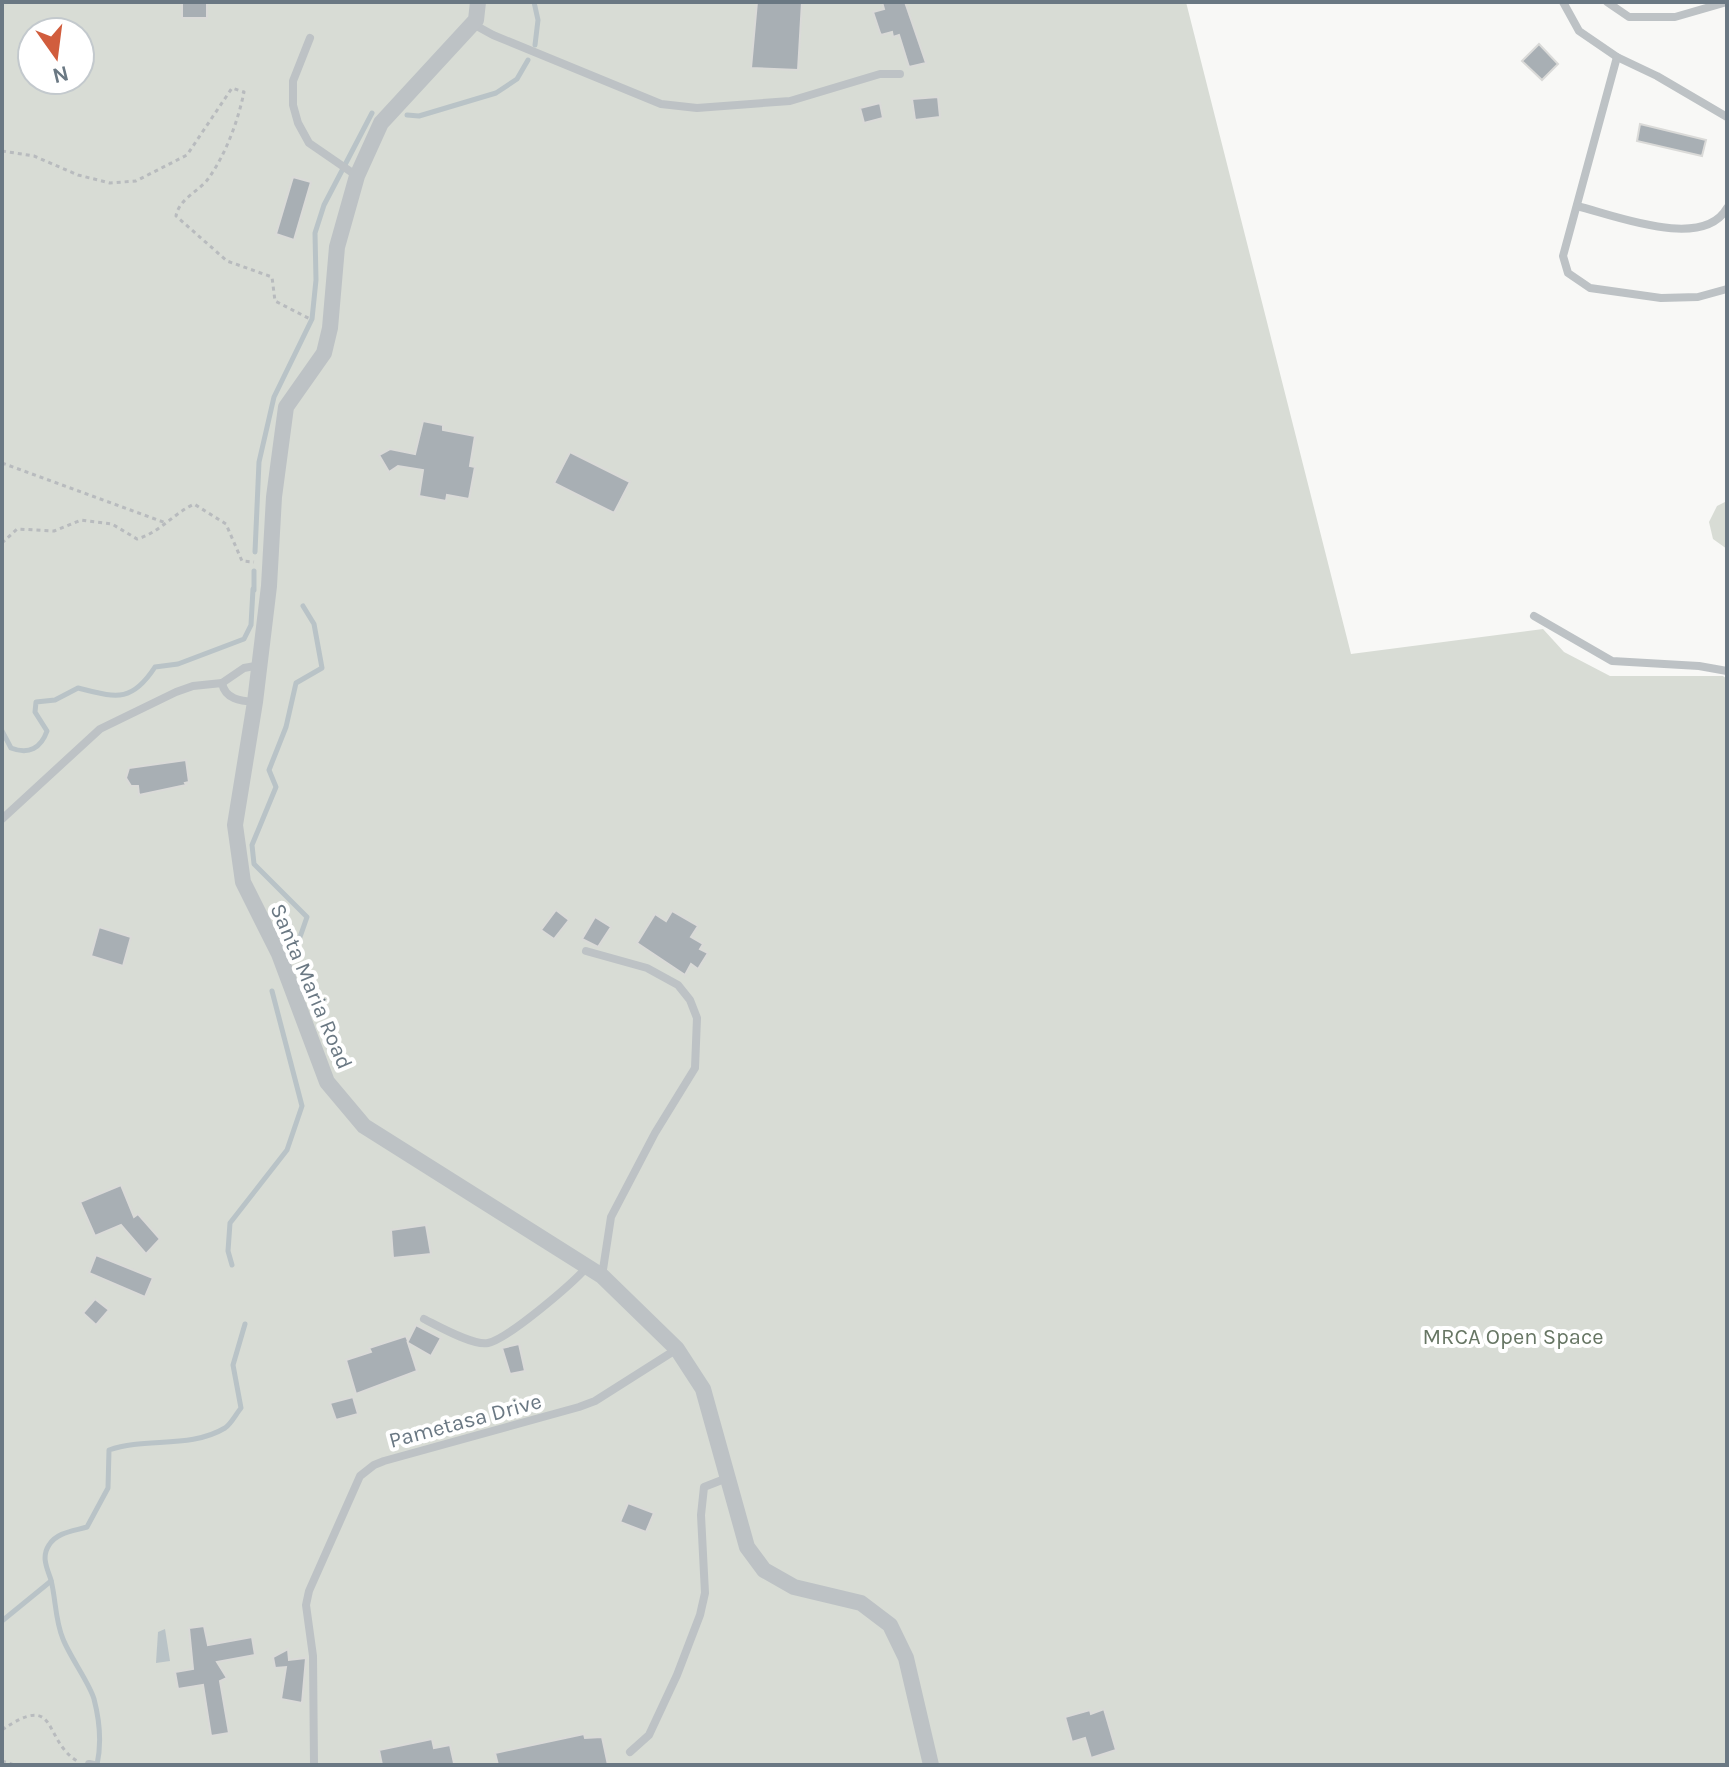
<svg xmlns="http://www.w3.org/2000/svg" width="1729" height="1767" font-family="Karla,sans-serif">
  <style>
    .green { fill: #d8dcd5; fill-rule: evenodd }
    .water { fill: #b9c3c7 }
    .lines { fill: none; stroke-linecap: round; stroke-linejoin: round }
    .stream { stroke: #b9c3c7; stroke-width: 5 }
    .building { fill: #a8afb4; stroke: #dadad8; stroke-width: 2 }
    .path { stroke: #b8bbbe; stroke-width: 3; stroke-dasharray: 4 4; stroke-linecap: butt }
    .service { stroke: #bdc2c5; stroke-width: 8 }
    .minor { stroke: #bdc2c5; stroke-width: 16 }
    .labels { text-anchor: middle; stroke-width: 8; stroke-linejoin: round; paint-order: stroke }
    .street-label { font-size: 22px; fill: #6a7883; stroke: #fff }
    .park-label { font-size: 22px; fill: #677664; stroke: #fff }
  </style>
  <rect width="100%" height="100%" fill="#f8f8f6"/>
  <g class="green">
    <path d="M2 2H1186L1351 654 1543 629 1564 652 1610 676H1723L1727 679V1765H2ZM32 32H80V80H32Z"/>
    <polygon points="1727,501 1727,549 1713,539 1709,522 1717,506"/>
  </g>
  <polygon class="water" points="165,1629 170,1661 156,1663 158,1632"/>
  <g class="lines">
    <g class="stream">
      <polyline points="534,2 538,20 535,45"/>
      <polyline points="407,115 419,116 496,93 517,79 528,60"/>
      <polyline points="255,552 259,462 274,397 312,319 316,280 315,233 324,205 372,113"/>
      <polyline points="254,571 254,590"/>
      <path d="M2 731 11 748C29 755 41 748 47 731L35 712 36 702 55 700 78 688C115 697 131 704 155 667L178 664 244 639 251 625 253 589"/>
      <polyline points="293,957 307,917 254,864 252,845 276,787 269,770 286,727 296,683 322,668 314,624 303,606"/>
      <polyline points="232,1265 228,1251 230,1223 287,1150 302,1106 272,991"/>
      <polyline points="2,1621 51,1581"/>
      <path d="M97 1765C102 1742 100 1722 94 1699 90 1684 70 1657 63 1639 55 1620 56 1600 51 1580 47 1568 41 1557 49 1545 57 1532 74 1531 87 1527L108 1488 109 1450C146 1437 190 1449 225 1428 231 1424 236 1414 241 1408L233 1365 245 1324"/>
    </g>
  </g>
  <g class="building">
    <rect x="182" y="2" width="25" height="16"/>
    <polygon points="757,2 802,2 798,70 751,68"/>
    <polygon points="882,2 905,2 926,63 909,67 899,35 893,37 892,32 881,35 880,33 873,12 884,9"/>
    <polygon points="1539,44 1558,64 1542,80 1522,61"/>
    <polygon points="938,97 940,117 915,120 912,99"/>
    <polygon points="880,103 883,118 864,123 860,108"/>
    <polygon points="1640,124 1706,140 1702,156 1637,141"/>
    <polygon points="293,177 311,182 294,240 276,234"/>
    <polygon points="423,421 443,425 443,430 475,436 470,466 475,467 469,499 447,495 446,501 419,496 423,470 398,466 389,472 379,455 390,449 415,454"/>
    <polygon points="570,452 630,482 614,513 554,483"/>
    <polygon points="186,760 189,782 185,783 186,785 139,795 138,786 131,786 126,778 129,768"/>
    <polygon points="556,910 569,920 554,939 541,930"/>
    <polygon points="672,911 698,926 691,937 703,944 700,949 708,953 698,969 691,964 685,975 637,943 655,914 666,921"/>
    <polygon points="595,917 611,927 598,947 582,939"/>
    <polygon points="99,927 131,937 123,966 91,956"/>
    <polygon points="121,1185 134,1217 138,1214 160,1239 146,1254 121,1225 95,1236 80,1202"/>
    <polygon points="426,1225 431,1254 393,1258 391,1230"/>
    <polygon points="96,1255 153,1278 145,1297 89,1273"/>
    <polygon points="95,1299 109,1310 96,1325 83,1313"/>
    <polygon points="416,1325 441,1338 431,1356 408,1343 417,1371 356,1394 346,1360 371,1352 369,1348 406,1336 408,1341"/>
    <polygon points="519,1344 525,1371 510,1374 502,1348"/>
    <polygon points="353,1397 358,1414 336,1420 330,1403"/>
    <polygon points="628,1503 654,1513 646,1532 620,1522"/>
    <polygon points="204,1626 208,1645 252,1637 255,1655 217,1662 227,1678 220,1681 229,1733 211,1736 203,1685 178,1689 175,1672 193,1669 189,1628"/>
    <polygon points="288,1649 289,1660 306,1658 302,1703 281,1699 286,1667 275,1668 273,1657"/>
    <polygon points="1104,1709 1116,1750 1091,1758 1085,1738 1072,1742 1065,1717 1090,1710 1091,1714"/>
    <polygon points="584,1734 585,1738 602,1737 608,1765 498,1765 495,1753"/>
    <polygon points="432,1739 434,1748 450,1745 454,1763 452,1765 382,1765 379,1750"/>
  </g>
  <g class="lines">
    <g class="path">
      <path d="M2 151 34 156 78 175 110 183 136 181 187 155 232 88 244 92C238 121 226 154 208 179 198 192 179 199 176 216L227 261 272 277 275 301 312 320"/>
      <polyline points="2,463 166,523"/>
      <path d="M2 543 17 529 54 531 81 520 112 524 137 539C159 533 173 514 194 504L226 524 242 561 254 562"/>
      <path d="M2 1730C59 1691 42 1739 77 1761"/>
      <polyline points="2,1761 14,1765"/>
    </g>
    <g class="service">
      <polyline points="1563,2 1579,31 1617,57 1657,76 1727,117"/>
      <polyline points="1607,2 1629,17 1675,17 1727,2"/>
      <polyline points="473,24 493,35 661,104 697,108 790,101 880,74 900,74"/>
      <polyline points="310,38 293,81 293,105 298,123 309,143 357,176"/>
      <polyline points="1617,57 1563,256 1568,273 1590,288 1661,298 1698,297 1727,289"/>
      <path d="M1577 206C1614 215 1703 251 1727 208"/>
      <polyline points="1534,616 1612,661 1699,666 1727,671"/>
      <polyline points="222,683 244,668 260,665"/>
      <path d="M2 819 100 729 176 692 193 686 222 683C225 699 240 701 255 702"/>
      <polyline points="586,951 647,968 678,985 690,1000 697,1018 695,1068 655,1133 611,1217 602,1276"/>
      <path d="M424 1319C438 1326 473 1346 488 1343 508 1339 572 1284 587 1267"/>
      <polyline points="630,1752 649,1735 677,1675 700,1615 705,1593 701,1515 704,1487 727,1478"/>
      <polyline points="89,1764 94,1765"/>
      <polyline points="314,1765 313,1656 306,1605 309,1591 360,1476 374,1465 384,1461 579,1407 595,1401 677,1349"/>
    </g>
    <polyline class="minor" points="478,2 476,20 381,123 357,176 337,247 330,328 324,353 286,407 274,497 269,586 255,702 235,825 243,882 279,954 327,1082 364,1126 602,1276 677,1349 703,1389 747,1547 764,1570 794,1587 861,1603 890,1625 906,1658 931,1765"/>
  </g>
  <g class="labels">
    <g class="street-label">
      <text transform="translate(312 986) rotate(67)" y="8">Santa Maria Road</text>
      <text transform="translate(465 1420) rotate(-15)" y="8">Pametasa Drive</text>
    </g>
    <g class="park-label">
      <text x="1513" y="1344">MRCA Open Space</text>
    </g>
  </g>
  <rect width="1729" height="1767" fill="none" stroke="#6a7883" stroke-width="8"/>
  <g transform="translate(56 56) rotate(166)"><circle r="38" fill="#ffffff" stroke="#c3c9cd" stroke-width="2"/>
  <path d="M0-6L14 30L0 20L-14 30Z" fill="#d15d3d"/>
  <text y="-12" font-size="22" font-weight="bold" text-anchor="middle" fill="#6a7883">N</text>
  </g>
</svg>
